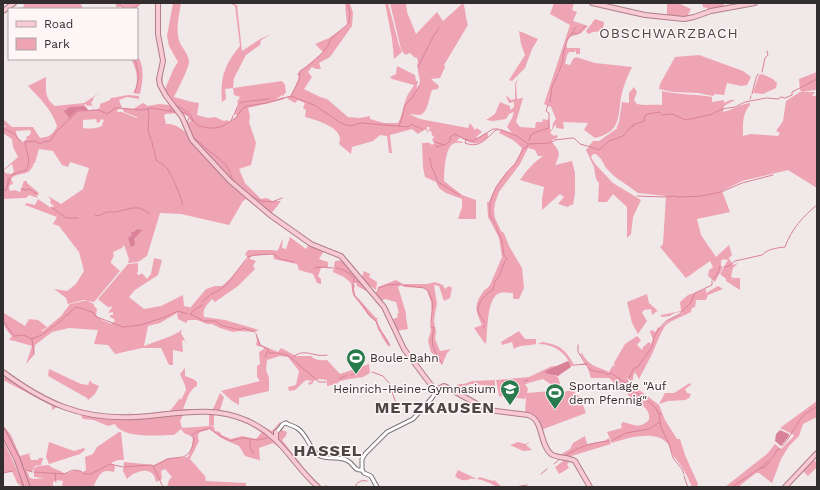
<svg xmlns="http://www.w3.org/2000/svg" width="820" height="490" font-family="'Work Sans',sans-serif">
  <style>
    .green { fill: #efa4b4; fill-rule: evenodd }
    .water { fill: #d98196 }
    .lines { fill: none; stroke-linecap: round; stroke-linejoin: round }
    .stream { stroke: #d98196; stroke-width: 1 }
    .minor-casing { stroke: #7c7476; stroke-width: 5 }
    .major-casing { stroke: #b07d88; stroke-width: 6 }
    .highway-casing { stroke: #b07d88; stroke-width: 7 }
    .minor { stroke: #fff; stroke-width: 3 }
    .major { stroke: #f8cad4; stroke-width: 4 }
    .highway { stroke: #f4a7b8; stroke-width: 5 }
    .labels { text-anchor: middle; stroke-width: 3; stroke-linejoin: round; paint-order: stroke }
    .poi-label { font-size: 12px; fill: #322e2f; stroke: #fef5f7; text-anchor: start }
    .quarter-label { font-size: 14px; letter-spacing: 1px; fill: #4d4647; stroke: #fef5f7 }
    .district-label { font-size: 16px; font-weight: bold; letter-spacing: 1px; fill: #4d4647; stroke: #fef5f7 }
  </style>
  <rect width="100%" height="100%" fill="#f0e8e9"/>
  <g class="green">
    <polygon points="23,3 82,3 81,4 83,9 22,9 24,6"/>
    <polygon points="115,3 142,3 135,9 123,9 121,6 117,8"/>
    <path d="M173 3H181C179 16 175 31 180 43 183 49 189 55 189 62 188 70 178 89 174 97L192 102 199 103 197 115 208 118 215 117 224 121 227 120 230 122 237 116 235 113 239 105 237 102 240 97 234 95 233 88 282 81 285 85 286 93 284 94V96L282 95 275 100 283 97 285 99 248 108 250 117 249 122 256 143 251 165 239 169 245 183 261 199 267 198 272 201H281L271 214 228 180 239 191 263 210 259 209 246 199 243 201 229 225 181 214 160 213 147 256 138 262 128 263 129 259 124 245 122 248 113 252 114 256 111 261V263L120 271 94 302 83 300 68 304 66 298 54 289 67 291 76 284 84 271 79 252 59 226 53 224 57 217 25 205 26 203 35 205 38 199 51 208 54 206 50 203 51 200 48 196 61 204 83 189 89 168 70 162 68 167 62 165 53 151 39 149 35 163H34C33 165 33 167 31 169 27 176 16 172 11 179L13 183 12 185 11 184 9 187 10 191 15 190 20 192 24 181H27V183L39 193 36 195 38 198 29 195 26 198H23L3 199V172L5 171V173L11 174 14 172 12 164 18 159 3 171V170L18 157 13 147 12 139 3 133V127H6L3 124V119L12 127H33L40 138C49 137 53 135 57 126 52 110 39 97 28 86L46 77C46 91 44 98 55 106L84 103 99 93 93 98V101L91 102 94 110 98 109 100 107V104L110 100 111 98 128 95 139 96V99L127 97 119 100 122 108 118 109 117 112H122L137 118V117L124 112 122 108 133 109 143 103 148 106 159 104 169 105 170 100C164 89 159 85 162 72L163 85 165 89 174 68 178 62 169 46 167 36ZM86 104 87 106 93 105V110H78L68 117 66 113 67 109 85 106 84 105ZM180 113 188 116 191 121 186 124 189 135C182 129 175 123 166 124L164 115 166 114ZM96 119 97 123 100 122 101 119 104 120 102 124 103 125C98 129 89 129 83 128V120ZM29 130 31 131 30 135 26 137 27 139 23 142C19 140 16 136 16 131Z"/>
    <path d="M229 3 237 5 242 51 260 39 272 34 261 40 260 45 246 55 234 78 233 88 225 89 226 99 222 102C220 78 224 65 240 46L235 6Z"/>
    <path d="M345 3H350L353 13 352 26 330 57 319 63 321 69H316L312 67 308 72 312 77 304 89 320 97 327 99 348 117 360 118 370 116V119L384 123H398C402 116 403 107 406 99 407 94 412 90 414 85L392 79 390 77 396 74 397 66 415 75 416 81H418L416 90C424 80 417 77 418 67L417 66 418 62 417 58 414 57 410 53 405 55 401 49 390 3H406L407 12 416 34 437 12 443 21 463 3C466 10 465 17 468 25L444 65 445 67 440 78 431 79 439 86 438 89 432 90C429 97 428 114 419 115 416 115 412 114 409 114L420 119 468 128 470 123 475 130 477 128 482 132 476 137 478 138 486 133 488 134V137C477 147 471 144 460 137L457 141 463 142 462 143C460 143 455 142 453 144 445 147 444 174 444 181L462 195 476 200V219H458L462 207V199L446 193 439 188 436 182 425 177 423 167 422 143H427L428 142 432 145 435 143 432 140 434 137 432 135 431 131H428L430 128 429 127H427V130H424L418 134 412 129 390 135 392 153H389L387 136 380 135 373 141 352 147 351 154 339 144C346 128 316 120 305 117L306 110 303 108 305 103 298 100 295 103 288 99 287 96H291L293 90H294L299 77 297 74 323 52 315 44 329 38 347 25Z"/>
    <polygon points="385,3 388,3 399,45 402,52 394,59 392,39"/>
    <path d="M554 3H574L572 10 577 12 573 21 588 26 581 33 570 37 566 43 567 48H580V54H576V49L575 52H569L567 55 565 64 570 65 573 59 576 57 595 63 632 67C627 77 623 87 621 97 618 119 620 132 595 138L584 130 588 123 563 122 564 129 556 128V124L552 130 553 123 556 119 551 107 544 104 570 25 550 14Z"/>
    <polygon points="667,3 678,3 691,9 687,17 667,15"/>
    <polygon points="702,3 723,3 724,7 708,10 707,8 703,7"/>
    <polygon points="595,19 604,22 603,31 593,32 588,34 586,31"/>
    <polygon points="519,31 538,39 532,49 525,68 512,81 509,80 525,55 521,44"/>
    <path d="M137 55C145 66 143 81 140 94L133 93C140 84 137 69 131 59H137Z"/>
    <polygon points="699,55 743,71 751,77 747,85 741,86 727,83 724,95 715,94 713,96 698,93 673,92 659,89 660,84 675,57"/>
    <polygon points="817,72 817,88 815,90 802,92 800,90 799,79"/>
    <polygon points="762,74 773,79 777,83 776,88 763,94 753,93 759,75"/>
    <path d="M518 78 516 85 517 99 523 98 516 122 520 127 535 128 536 122H542L543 119 547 120 549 119 550 129 552 130 550 133 554 136 556 135 558 136 557 138 552 140V142C560 152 561 152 555 165L572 161 575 173V193L573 205H570L568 207 558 204 564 197 560 194 542 210V199L544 187 520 180C527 170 533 163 543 156H538L535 150 528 148 520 164 499 192 495 203 494 210 495 218 501 231 504 233 509 246 522 268 524 288 519 299H513V293C509 293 503 292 500 293 486 297 488 332 486 344L483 341 474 328 482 325C476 311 473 306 483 292 485 289 488 288 490 285L502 257 499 238 494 228 488 217 487 202H489C493 192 498 182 505 174 514 164 518 162 522 148L513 140 499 133 501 129 512 133 507 127 512 118 514 112 509 114 506 119 493 121 486 120 495 114 500 102 510 106V110L514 107V102L509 103 506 96V95L511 100 515 99V84Z"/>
    <path d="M634 87 637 92 634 100 637 104C645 106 653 104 662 105V91C679 95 696 94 712 97V102L724 100V103L730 100H735L724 106 723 112C732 110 741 104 750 103V105C742 114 743 125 743 136L751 134 778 136 780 133 776 131 783 121 786 101 800 92H815L812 96H817V188L788 170 742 181 722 191 730 212 697 219 701 235 716 257 729 245 732 255 727 260 723 259 721 261V266L723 267 715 282 708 276 709 270 713 267 710 261 686 278 660 247 663 244 666 196 638 193 614 176 606 168 601 159 596 154H593L591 157 595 164 613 183 641 200 633 217 631 234 627 238V207L613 194 607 202H598L599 183 596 179 594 167 586 150 593 141H599L619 127 616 128 619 122 622 102 629 103V93Z"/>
    <path d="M290 237 306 249 309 244 324 251 319 259 328 262V267L321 268 318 276 321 279V284L317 283 313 274 299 270 297 264 274 259 273 254 250 256V259L256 261 253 266 255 269 238 286 215 302 212 299C207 305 202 309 204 317L225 320 259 330 254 332 239 331 233 332 220 328 212 324H207L197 320H188L186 323 178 319 177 313 160 323 148 326 144 346 171 336 179 332 182 329 181 333 188 346 184 340 182 341 183 352 173 350V365H169L161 348H142L115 354 108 345 94 344 98 330 69 328 52 332 35 345 34 355 26 364 32 346 15 341 9 340 12 336C5 329 2 323 4 313L25 326 29 319 38 320 47 327 41 331H43L61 316 70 304 83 301H88L94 304V306L97 309 96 315 102 320 111 324 115 321 114 319 110 317V315H113V312L108 313 112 307 110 306 109 308 98 299 128 264 138 263V270L137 274 139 275 142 273 147 279 151 274 154 258 162 260 158 275 135 290 129 297 144 309 161 306 183 295 184 306 189 307 190 308 206 289 215 286H222L230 279 248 258 245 254 248 250H275V251L278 250 283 238 282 248 286 249Z"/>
    <polygon points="729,258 733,265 738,263 733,268 731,277 733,277 730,281 733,278 740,278 740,290 726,281 726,279 720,274"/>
    <path d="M343 260 372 294 357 286 356 283H352L355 285 354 289 355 295 376 318H378L377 320C380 330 386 337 391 346H388L382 337 376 322 369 316 353 295 351 283 344 277 333 272 335 261Z"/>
    <polygon points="364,271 370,274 371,272 369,277 377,282 376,290 369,285 367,287 361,279"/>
    <polygon points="396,280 403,284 398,287 406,313 406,317 408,329 396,331 391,320 398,317 397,314 399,313 396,302 385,299 380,301 375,296 378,287"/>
    <polygon points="435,282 443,285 445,289 449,286 452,288 450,298 444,301 439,286 434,285 437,304 435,313 434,321 436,331 435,339 440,351 451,349 447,353 442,365 431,352 428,341 431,330 430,324 432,315 431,302 427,290 424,288 404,287 403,284 427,284"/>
    <path d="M718 286 723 289 708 295 706 300H695L696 301 695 307 692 308 691 312 670 322 665 326 661 333 652 354 639 379 635 372 633 377V380L631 381 626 377 629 382 618 386 609 378H591L587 365 581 364 586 363 580 354 582 353C589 367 597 366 609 372L613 365 615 367 614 363 625 344 637 336 641 340 637 345 642 350 643 349 642 348 649 342 651 344 653 339 650 332 651 330 656 332 658 327 660 328 670 319 683 313C679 311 673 313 670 316L661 317V315L681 311 680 302 688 295 706 289V293Z"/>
    <polygon points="647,294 649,303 659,312 657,311 652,315 651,309 644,310 642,313 647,321 638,334 632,323 627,302"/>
    <path d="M519 331 525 339H536V344C529 346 520 344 514 349L512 342 502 345 501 342Z"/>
    <path d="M256 333 261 345 278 352 281 348 296 356H311C315 360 320 361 327 360L340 374 369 364 370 373 363 377 349 379 340 381 336 384 327 386V380L320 379 313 381V383L309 385 308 383 312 381 306 380 295 390 289 391 288 387 296 385 299 371 288 357 280 356 267 360 266 370 269 378V391L239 398V405L232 401 221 391 260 381 257 377V366L260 364 259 352 264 349 263 347 257 346 256 344 257 341Z"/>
    <path d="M542 342C562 345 565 350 575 366H571C566 352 553 344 538 344Z"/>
    <path d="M552 366H557L545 371 558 377 560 384 552 385 543 379 525 384 528 389 527 393 551 391 556 395 573 389 576 394 580 397 586 413 541 430C537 419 537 415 525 413L526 396 525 399 499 396 496 380 529 377Z"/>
    <path d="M185 368V376L193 379 197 382V386C189 389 186 402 183 409H213L220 393 224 397 220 410 247 418 272 431 280 422 281 425 271 434 261 426 214 410H187L124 416 154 400 130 413 129 414 133 415 170 411 180 398 181 400 186 390 185 385 180 374Z"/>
    <polygon points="49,369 81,384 88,385 90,380 92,383 99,386 95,394 88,400 87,398 48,376"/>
    <path d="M6 376 53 404 54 406 57 405 110 418 193 412 214 413V426L210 425 214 427 215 431 220 432 221 435 231 439 242 436 256 439 262 432 259 428 270 436 315 486 296 467 279 447 273 443 259 448 260 461 259 460 245 456 239 446 221 438 210 429C204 432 195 430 199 441L190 459 205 476 206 481 246 483V486L247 487H167L169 480 172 477 165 469 161 471 162 479 156 482C154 465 135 470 127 479L123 471 124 462 154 465 168 458 188 457 192 447 193 437 184 433 181 429 174 435C158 435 123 439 115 424L108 426 94 420 83 419 80 414 57 407 52 410V406L3 380ZM209 413V426L182 428 180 421 183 415Z"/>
    <polygon points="495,380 495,390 494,391 492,391 491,386 472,384 467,385 466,387 464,386 455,390 453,388 459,384 464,384 472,381"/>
    <path d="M630 383 659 405 665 420 677 439H680L685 455 698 484 697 487H692C687 475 683 467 675 458 671 454 671 448 668 444 657 429 626 438 612 443L607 432 622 428 621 424 623 422C635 425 639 429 649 420 651 407 638 404 630 397 627 394 624 390 622 387Z"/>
    <polygon points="690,383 691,385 685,389 687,393 691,394 689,398 685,400 668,401 659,404 665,393 674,393"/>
    <polygon points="817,401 817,417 803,424 799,436 789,446 781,459 772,483 759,473 756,473 738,487 725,487 767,454 775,444 781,449 793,437 794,435 780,428"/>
    <path d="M3 425 11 435 20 456 31 453 29 455 31 460H38L39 458H43L41 465 35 466 32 472 27 471 30 478 34 479 45 478 34 477V468L39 466 49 465C53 470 60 469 65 474L76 470 83 472 86 470 85 457 93 454 97 447 119 432H121L124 460H118L111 463 115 466 114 472C100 468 99 476 93 487H62L63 481 57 480 53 482V487H29L3 430Z"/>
    <polygon points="283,426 284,427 282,430 287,432 286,436 282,440 309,475 322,487 326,485 328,487 320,487 307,475 277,438 277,434"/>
    <polygon points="585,436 587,444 604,441 609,438 611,444 568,457 560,455 570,449 573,443"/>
    <path d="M3 440 13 461 24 487C14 483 18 481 12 472L3 473Z"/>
    <polygon points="49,442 74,451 84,448 85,450 80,454 49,464 46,457"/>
    <polygon points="518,442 525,444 530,442 526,445 532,450 523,451 510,445"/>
    <polygon points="566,459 572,460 567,464 569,468 559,474 555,467"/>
    <polygon points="813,459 817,463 817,467 808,476 802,470"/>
    <path d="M458 470 477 479 480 477 493 481 494 480 502 487C493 487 494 484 487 482 483 480 474 478 470 479 464 481 461 481 455 476Z"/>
  </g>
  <g class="water">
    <polygon points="85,106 88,110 78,110 69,118 64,111 70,107"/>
    <polygon points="137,229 139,230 141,229 142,230 134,239 135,245 130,247 130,243 128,238 132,235 131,232 134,232"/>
    <polygon points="568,361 569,362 571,367 558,376 545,373 545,371"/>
    <polygon points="780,430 789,434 789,436 781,446 775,441 776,434"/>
  </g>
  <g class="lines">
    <g class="stream">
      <polyline points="119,5 125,9"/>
      <polyline points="131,9 136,7 140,3"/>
      <polyline points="572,33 576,27"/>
      <polyline points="331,39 349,23 350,13 347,3"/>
      <polyline points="134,59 137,64"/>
      <polyline points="418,67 433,37 439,28"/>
      <polyline points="559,72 563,60 563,54 568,38 572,33 578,34 585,26"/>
      <polyline points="762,72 765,58 768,55 767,51"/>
      <path d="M135 92C138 83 140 73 136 65"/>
      <polyline points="752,94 756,78 758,74"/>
      <path d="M291 96 299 80 300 71C309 66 329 50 330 40"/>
      <polyline points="767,98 778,99 781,97 785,98 792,95 792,92 817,79"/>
      <polyline points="750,99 751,96"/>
      <polyline points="550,102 552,87 558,74"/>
      <path d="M176 106C184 109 192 113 193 121"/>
      <polyline points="728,108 735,107 745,102 766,98"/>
      <polyline points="148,109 149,114"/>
      <polyline points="169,111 172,107"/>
      <path d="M179 111 185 113 199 126 208 128H214L223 126 236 118 242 109 247 106 267 103 291 96 314 105 341 123 350 126 361 123 408 127 412 124C416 128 420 126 423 130"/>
      <polyline points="149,115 148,130 151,140"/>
      <polyline points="234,115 238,105 242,102 269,99"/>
      <polyline points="231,121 233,116"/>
      <polyline points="187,124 189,118"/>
      <polyline points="399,126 402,118 405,105 412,98 419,86"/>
      <polyline points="3,128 15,134 19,140 21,141"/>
      <polyline points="427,131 428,132"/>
      <polyline points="536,132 549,128 549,113 546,111 548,105"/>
      <path d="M193 138 196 139C205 149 216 155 225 164 231 171 230 176 235 183"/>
      <path d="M466 140 465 143C480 149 486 138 496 130H498"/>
      <polyline points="529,140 531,135 535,132"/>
      <polyline points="152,142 153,148"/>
      <polyline points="434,142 445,145 450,141 450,137 455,134 464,139 473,141 493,129 498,129 517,136 528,144 550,143 555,140 572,138 574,138 580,144 587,146"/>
      <path d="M588 146 599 150 609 141 623 136 632 126 633 127V125L644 121 645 116 647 114 660 112 662 115 672 114 686 120 713 114C714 112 725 108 727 108"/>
      <polyline points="436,147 443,145"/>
      <polyline points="524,148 527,147 528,145"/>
      <path d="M154 149C155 153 155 158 157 161 160 163 164 165 167 168 174 179 178 190 182 202"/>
      <polyline points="430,158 431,165 438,182 454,192 460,195"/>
      <polyline points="506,173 515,164 523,149"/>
      <path d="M11 176 13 174 26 170C32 161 26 152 25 142L34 141 41 144 43 142 50 141 56 132 78 111 99 110 107 114 112 111 114 108H118L141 110 152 108 169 111H175"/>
      <polyline points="8,178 8,185"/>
      <polyline points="21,189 25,190 29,189 38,195"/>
      <polyline points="3,190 6,190 10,178"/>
      <polyline points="251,196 261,201 272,202 282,198"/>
      <polyline points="637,196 664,197 673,196 679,197 701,196 721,192 742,183 773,175"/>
      <polyline points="182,203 182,205"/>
      <polyline points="51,207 66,218 78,218"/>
      <polyline points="140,208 150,214"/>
      <polyline points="95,215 98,216 107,212 116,212 131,208 139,208"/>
      <polyline points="496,225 490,216 490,202 496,187 506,174"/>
      <polyline points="248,257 255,255 274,254 280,259 294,262"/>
      <path d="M724 267 729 266 735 261 762 255C768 249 776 248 785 247 791 230 803 216 817 205"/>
      <polyline points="315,268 321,267 333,268"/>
      <path d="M336 268C343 269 350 273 354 278V282"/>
      <polyline points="713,279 718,273 720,266"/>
      <polyline points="357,281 362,283"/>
      <polyline points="353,283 353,291 355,296 363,305 369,315 376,321 379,330 383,334 389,344"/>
      <polyline points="388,285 400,284"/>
      <polyline points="401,285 424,288 428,291 433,302 431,321"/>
      <polyline points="379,288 387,285"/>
      <polyline points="202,302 210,295 221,289 227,284 247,258"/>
      <polyline points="190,314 204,321 215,321 223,326 241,330 243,328 255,332"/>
      <polyline points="191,314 193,311 202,305"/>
      <polyline points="3,321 14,336 24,335 31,339 42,335"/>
      <path d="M485 323C483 319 479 315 478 311 477 303 487 292 493 290L495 281C502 276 501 265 507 259L504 255 502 241 496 227"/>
      <path d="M431 327 434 328C430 344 433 349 442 363"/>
      <polyline points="483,328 485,325"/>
      <polyline points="43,334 62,320 66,315 68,315 70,312 72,311 76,307 84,309 94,313 94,315 97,317 123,327 141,325 165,317 178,311 187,314"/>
      <path d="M256 334 260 345 268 349 269 353C277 353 284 353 290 357"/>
      <polyline points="32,339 34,354"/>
      <polyline points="578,345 578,352 589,369 597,372 603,372 608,375 611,373 625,383 628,380"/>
      <polyline points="265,357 267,352"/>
      <path d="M293 357C305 347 314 358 327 355"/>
      <polyline points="291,358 319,382 326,382"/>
      <polyline points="575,365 587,364"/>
      <polyline points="372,372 383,376 390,384"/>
      <polyline points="351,375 357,373"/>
      <polyline points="629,378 634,368 637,368 652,347 654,337 658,330 666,321 680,314 683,310 690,304 695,293 712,285 712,281"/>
      <polyline points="339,379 347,375"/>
      <polyline points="502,381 516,382"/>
      <polyline points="524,381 528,380"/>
      <path d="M627 384C636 396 654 401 659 414H661L659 416 661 427 669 444 673 458 682 469 684 474"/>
      <polyline points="391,389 396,403"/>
      <polyline points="209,428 214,432 230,441 242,438 258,440 267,438"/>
      <polyline points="192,435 198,431 208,429"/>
      <polyline points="250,440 250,447 253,453"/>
      <polyline points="611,441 626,433 649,429 660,422"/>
      <path d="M782 446C796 432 796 415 817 407"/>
      <path d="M565 456C577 447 595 442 609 441"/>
      <path d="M183 457C191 454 193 446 194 438L192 437"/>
      <polyline points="554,464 560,459"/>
      <polyline points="154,466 168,459 182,457"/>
      <polyline points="124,467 151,465 153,466 163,487"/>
      <polyline points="759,469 765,467 770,462"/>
      <polyline points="27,470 32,472"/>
      <polyline points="34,472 64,474 73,470 81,471 84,474 91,474 110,464 123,467"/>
      <polyline points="3,473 12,471"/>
      <polyline points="55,473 56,482"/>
      <polyline points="541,474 547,469"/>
      <polyline points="684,476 687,485 689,487"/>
      <path d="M356 487V485C359 481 362 480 367 481"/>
      <polyline points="515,487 527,485"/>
      <path d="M732 487C743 479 772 463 777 450L780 449"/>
    </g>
    <g class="minor-casing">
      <g id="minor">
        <path d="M286 423C289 425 294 426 297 428 307 434 309 448 318 455 329 461 340 455 348 461 354 464 354 471 362 470L364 473 371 476 377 487"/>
        <polyline points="276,433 283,424 286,423"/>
        <polyline points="362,470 362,459 365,454 387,432 413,419 432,398 437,390"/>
      </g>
    </g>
    <g class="major-casing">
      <g id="major">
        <path d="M158 3V34L163 61 159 79 160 85 166 96 182 117 192 140 230 181 270 215 311 244 341 256 384 307 404 349 434 389H438L444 386 448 388 488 410 528 415C544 420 539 444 551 454 556 458 568 457 575 461L590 487"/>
        <polyline points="592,3 645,15 684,19 694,17 711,11 755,3"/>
        <polyline points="3,11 14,3"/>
        <path d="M3 372C45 403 81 420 135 417 173 415 211 404 248 421 284 438 291 463 318 487"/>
        <polyline points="276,439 276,432"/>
        <polyline points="785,487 817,453"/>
      </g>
    </g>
    <g class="highway-casing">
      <polyline id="highway" points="3,432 17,459 27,487"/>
    </g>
    <use href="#minor" class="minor"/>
    <use href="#major" class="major"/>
    <use href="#highway" class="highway"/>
  </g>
  <defs>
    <g id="stadium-pin" transform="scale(1)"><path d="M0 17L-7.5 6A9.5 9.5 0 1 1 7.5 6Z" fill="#297b4d" stroke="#fef5f7"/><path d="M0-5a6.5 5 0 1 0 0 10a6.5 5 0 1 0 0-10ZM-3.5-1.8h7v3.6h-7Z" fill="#fff"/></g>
    <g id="school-pin" transform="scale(1)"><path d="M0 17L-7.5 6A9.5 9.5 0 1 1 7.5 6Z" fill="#297b4d" stroke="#fef5f7"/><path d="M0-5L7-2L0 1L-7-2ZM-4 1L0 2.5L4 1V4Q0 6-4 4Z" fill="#fff"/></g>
  </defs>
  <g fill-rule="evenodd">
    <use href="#stadium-pin" x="356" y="358"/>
    <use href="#school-pin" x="510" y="389"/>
    <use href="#stadium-pin" x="555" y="393"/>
  </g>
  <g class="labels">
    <g class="poi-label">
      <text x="370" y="362">Boule-Bahn</text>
      <text x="569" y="390">Sportanlage "Auf<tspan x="569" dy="14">dem Pfennig"</tspan></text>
      <text x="496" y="393" text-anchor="end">Heinrich-Heine-Gymnasium</text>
    </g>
    <g class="quarter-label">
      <text x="669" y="38">OBSCHWARZBACH</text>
    </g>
    <g class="district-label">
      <text x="435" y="413">METZKAUSEN</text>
      <text x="328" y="456">HASSEL</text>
    </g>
  </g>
  <rect width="820" height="490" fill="none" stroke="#322e2f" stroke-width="8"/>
  <rect x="8" y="8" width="130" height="52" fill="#fef5f7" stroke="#aca5a7"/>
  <rect x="16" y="21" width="20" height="6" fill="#f8cad4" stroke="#aca5a7"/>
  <text x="44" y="28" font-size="12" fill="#322e2f">Road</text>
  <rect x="16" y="38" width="20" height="12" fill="#efa4b4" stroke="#aca5a7"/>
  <text x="44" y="48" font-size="12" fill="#322e2f">Park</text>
</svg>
